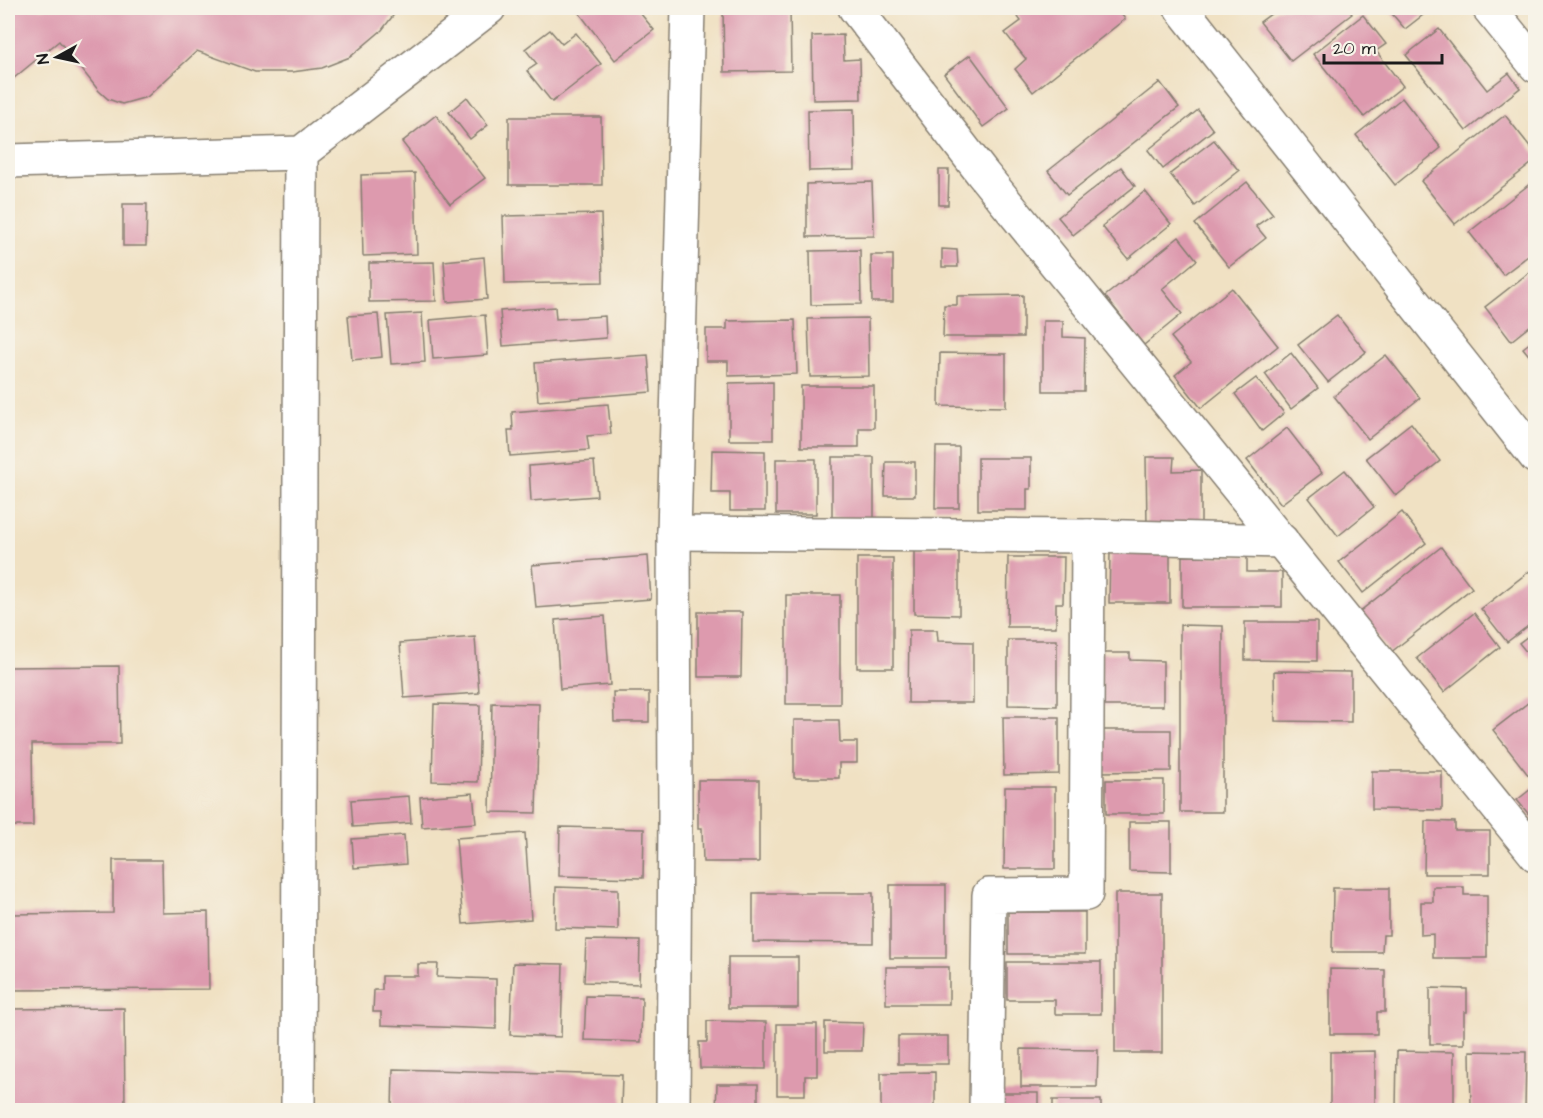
<svg xmlns="http://www.w3.org/2000/svg" width="1543" height="1118" font-family="'Architects Daughter',sans-serif">
  <style>
    .building { fill: #dd9aae }
    .lines { fill: none; stroke-linecap: round; stroke-linejoin: round }
    .street-casing { stroke: #867e70; stroke-width: 36 }
    .secondary-casing { stroke: #867e70; stroke-width: 36 }
    .street { stroke: #fff; stroke-width: 33 }
    .secondary { stroke: #fff; stroke-width: 33 }
  </style>
  <rect width="100%" height="100%" fill="#f7f3e8"/>
  <filter id="ink" filterUnits="userSpaceOnUse"><feTurbulence type="fractalNoise" baseFrequency=".0167" numOctaves="2"/><feDisplacementMap in="SourceGraphic" scale="12" xChannelSelector="R" yChannelSelector="G"/><feConvolveMatrix kernelMatrix="1 2 1 2 8 2 1 2 1" color-interpolation-filters="sRGB"/></filter>
  <filter id="wash" filterUnits="userSpaceOnUse"><feTurbulence type="fractalNoise" baseFrequency=".008" numOctaves="4" result="noise"/><feDisplacementMap in="SourceGraphic" scale="24" xChannelSelector="R" yChannelSelector="G"/><feGaussianBlur stdDeviation="1.35" result="paint"/><feColorMatrix in="noise" values="0 0 0 0 0 0 0 0 0 0 0 0 0 0 0 0 0 1.4 0 .05"/><feComposite in="paint" operator="in"/></filter>
  <g filter="url(#wash)">
    <rect width="100%" height="100%" fill="#f0e1c3"/>
    <g id="blocks">
      <g class="building">
        <polygon points="8,8 399,8 382,30 350,57 322,68 292,72 255,72 197,51 147,97 122,104 108,99 99,91 59,41 8,83"/>
        <polygon points="580,8 636,8 654,30 615,60 577,10"/>
        <polygon points="723,8 790,8 791,71 724,72"/>
        <polygon points="1016,8 1117,8 1125,19 1033,92 1015,69 1026,59 1005,33 1021,21 1013,10"/>
        <polygon points="1279,8 1347,8 1352,14 1291,61 1260,22"/>
        <polygon points="1387,8 1432,8 1405,29"/>
        <polygon points="1363,15 1386,44 1376,51 1403,86 1364,117 1313,54"/>
        <polygon points="1439,29 1487,90 1509,73 1520,88 1466,131 1406,55"/>
        <polygon points="550,30 562,44 576,33 601,64 552,102 527,71 537,64 525,49"/>
        <polygon points="843,35 844,60 860,59 861,99 813,100 812,36"/>
        <polygon points="970,55 1009,108 983,127 944,74"/>
        <polygon points="1160,82 1179,107 1067,195 1048,171"/>
        <polygon points="467,97 488,125 470,139 449,112"/>
        <polygon points="1402,98 1441,148 1395,185 1356,135"/>
        <polygon points="854,109 855,170 809,171 808,110"/>
        <polygon points="1198,110 1213,130 1163,169 1148,150"/>
        <polygon points="436,115 485,178 450,204 402,142"/>
        <polygon points="1505,115 1536,154 1536,160 1455,224 1421,181"/>
        <polygon points="509,117 601,117 602,185 509,185"/>
        <polygon points="1214,140 1239,171 1195,206 1170,174"/>
        <polygon points="1121,167 1135,186 1073,235 1058,217"/>
        <polygon points="939,170 949,170 948,205 939,205"/>
        <polygon points="415,173 417,254 363,256 361,175"/>
        <polygon points="1536,179 1536,250 1503,275 1469,232"/>
        <polygon points="872,182 874,236 807,237 807,184"/>
        <polygon points="1247,182 1273,214 1256,226 1266,238 1229,267 1195,224"/>
        <polygon points="1145,191 1171,224 1128,259 1102,226"/>
        <polygon points="123,204 147,204 146,246 123,246"/>
        <polygon points="601,214 603,282 505,284 503,216"/>
        <polygon points="1179,237 1197,260 1162,289 1182,314 1144,345 1105,296"/>
        <polygon points="942,249 957,250 958,267 942,267"/>
        <polygon points="860,250 861,304 811,305 810,251"/>
        <polygon points="871,255 893,255 893,302 872,302"/>
        <polygon points="484,257 487,299 447,302 444,261"/>
        <polygon points="434,262 436,301 369,302 369,263"/>
        <polygon points="1536,267 1536,321 1511,341 1485,307"/>
        <polygon points="1232,288 1278,346 1201,408 1175,375 1191,362 1171,337"/>
        <polygon points="1023,295 1023,337 943,337 944,305 957,305 957,296"/>
        <polygon points="555,307 556,319 605,316 606,338 503,346 500,311"/>
        <polygon points="422,313 425,362 391,364 387,315"/>
        <polygon points="378,314 382,357 352,360 348,316"/>
        <polygon points="485,315 488,355 433,359 430,320"/>
        <polygon points="1337,315 1366,352 1328,382 1298,345"/>
        <polygon points="868,318 869,376 810,377 808,319"/>
        <polygon points="795,320 797,374 728,376 728,361 706,361 706,329 727,329 727,321"/>
        <polygon points="1043,321 1063,321 1063,337 1085,338 1084,391 1043,391"/>
        <polygon points="1536,338 1536,364 1523,348"/>
        <polygon points="940,353 1006,354 1006,407 939,406"/>
        <polygon points="1291,353 1318,388 1291,409 1265,374"/>
        <polygon points="648,355 651,392 538,401 535,363"/>
        <polygon points="1386,355 1420,398 1368,439 1334,396"/>
        <polygon points="1256,378 1284,413 1262,431 1235,394"/>
        <polygon points="773,382 773,440 729,440 729,383"/>
        <polygon points="801,386 874,386 874,428 859,428 859,447 801,447"/>
        <polygon points="608,404 611,434 587,436 589,450 510,456 508,430 513,430 512,412"/>
        <polygon points="1411,423 1440,461 1396,496 1366,458"/>
        <polygon points="1287,428 1322,473 1281,504 1247,460"/>
        <polygon points="936,447 959,447 959,508 935,508"/>
        <polygon points="712,450 765,451 765,511 730,511 730,493 711,493"/>
        <rect x="832" y="457" width="42" height="62"/>
        <polygon points="1146,457 1174,457 1173,471 1201,470 1201,527 1147,527"/>
        <polygon points="978,458 1031,458 1031,489 1027,489 1027,510 978,510"/>
        <rect x="776" y="459" width="40" height="55"/>
        <polygon points="594,461 597,496 531,501 529,466"/>
        <polygon points="886,462 915,462 915,496 885,496"/>
        <polygon points="1345,470 1374,507 1338,536 1309,498"/>
        <polygon points="1402,512 1426,543 1363,593 1339,562"/>
        <polygon points="1441,547 1472,588 1390,653 1359,612"/>
        <polygon points="914,549 959,549 959,615 914,614"/>
        <polygon points="1110,553 1170,553 1170,603 1109,603"/>
        <polygon points="648,556 651,599 536,608 532,565"/>
        <polygon points="1182,556 1247,556 1247,572 1282,572 1282,607 1182,607"/>
        <polygon points="1008,557 1064,557 1063,603 1056,603 1056,627 1007,627"/>
        <rect x="857" y="558" width="36" height="110"/>
        <polygon points="1531,570 1536,575 1536,620 1507,642 1481,609"/>
        <rect x="786" y="595" width="54" height="109"/>
        <polygon points="698,612 742,612 741,677 698,677"/>
        <polygon points="1474,613 1500,647 1444,692 1417,658"/>
        <polygon points="605,616 610,685 560,689 555,620"/>
        <polygon points="1245,622 1317,622 1317,661 1245,660"/>
        <polygon points="1180,625 1223,626 1223,812 1180,812"/>
        <polygon points="909,630 937,630 938,641 973,642 973,703 908,703"/>
        <polygon points="1536,630 1536,664 1519,643"/>
        <polygon points="475,637 479,693 404,698 400,643"/>
        <polygon points="1008,640 1057,640 1057,706 1008,705"/>
        <polygon points="1100,653 1130,653 1130,660 1163,661 1163,706 1101,706"/>
        <polygon points="119,666 120,744 32,744 33,826 8,826 8,667"/>
        <polygon points="1274,671 1351,672 1351,722 1275,721"/>
        <polygon points="613,692 649,692 649,722 614,722"/>
        <polygon points="1533,699 1536,701 1536,770 1529,776 1493,730"/>
        <polygon points="492,703 539,704 536,813 490,812"/>
        <polygon points="434,704 480,705 478,782 432,781"/>
        <polygon points="1003,717 1059,717 1059,774 1004,775"/>
        <polygon points="794,720 839,720 840,742 857,742 857,763 839,763 839,778 794,778"/>
        <polygon points="1101,730 1171,730 1171,771 1101,772"/>
        <polygon points="1372,771 1442,771 1442,810 1372,809"/>
        <polygon points="698,780 759,780 759,862 703,862 702,828 698,828"/>
        <rect x="1106" y="780" width="58" height="34"/>
        <polygon points="1536,785 1536,823 1517,800"/>
        <polygon points="1005,787 1055,787 1055,869 1004,869"/>
        <polygon points="473,793 476,823 422,827 420,797"/>
        <polygon points="409,796 411,823 353,827 351,800"/>
        <polygon points="1425,821 1455,822 1455,831 1490,831 1490,874 1424,874"/>
        <polygon points="1129,822 1171,822 1171,872 1129,871"/>
        <polygon points="560,827 644,829 643,878 559,876"/>
        <polygon points="525,833 531,919 463,924 456,838"/>
        <polygon points="404,835 406,864 354,868 352,839"/>
        <polygon points="113,860 162,860 163,913 208,912 209,989 8,990 8,914 113,913"/>
        <rect x="890" y="885" width="56" height="73"/>
        <polygon points="556,887 618,889 618,930 555,928"/>
        <polygon points="1433,887 1464,887 1464,895 1487,895 1487,958 1433,958 1433,934 1421,935 1421,902 1433,902"/>
        <polygon points="1333,888 1389,888 1389,935 1383,935 1382,952 1332,952"/>
        <polygon points="753,893 873,893 873,943 753,942"/>
        <rect x="1115" y="893" width="47" height="160"/>
        <rect x="1008" y="912" width="77" height="42"/>
        <polygon points="586,940 640,941 639,984 584,982"/>
        <rect x="728" y="957" width="70" height="51"/>
        <polygon points="1007,962 1101,962 1101,1014 1055,1014 1055,1000 1007,1000"/>
        <polygon points="513,963 563,964 561,1037 510,1035"/>
        <polygon points="418,964 438,964 437,977 496,979 496,1029 381,1025 381,1012 373,1012 374,990 382,990 382,976 418,976"/>
        <rect x="886" y="967" width="63" height="37"/>
        <polygon points="1330,969 1385,970 1385,1012 1377,1012 1377,1034 1330,1034"/>
        <polygon points="1430,988 1467,989 1467,1012 1464,1012 1464,1044 1430,1044"/>
        <polygon points="586,996 642,997 641,1042 584,1040"/>
        <polygon points="124,1008 125,1110 8,1110 8,1009"/>
        <polygon points="707,1021 766,1022 766,1069 700,1068 699,1042 707,1042"/>
        <polygon points="825,1022 863,1023 862,1051 825,1051"/>
        <polygon points="777,1024 817,1024 817,1076 805,1076 805,1095 777,1095"/>
        <rect x="898" y="1036" width="50" height="28"/>
        <polygon points="1021,1049 1098,1050 1097,1087 1021,1087"/>
        <polygon points="1375,1051 1375,1110 1330,1110 1330,1052"/>
        <polygon points="1397,1051 1454,1052 1454,1110 1396,1110"/>
        <polygon points="1470,1051 1526,1052 1525,1110 1471,1110"/>
        <polygon points="393,1069 622,1075 621,1110 392,1110"/>
        <polygon points="935,1072 935,1110 881,1110 881,1073"/>
        <polygon points="717,1084 758,1084 758,1110 716,1110"/>
        <rect x="1002" y="1093" width="36" height="17"/>
        <rect x="1053" y="1100" width="48" height="10"/>
      </g>
    </g>
  </g>
  <g filter="url(#ink)">
    <use href="#blocks" fill-opacity="0" stroke="#867e70" stroke-width="1.5"/>
    <g class="lines">
      <g class="street-casing">
        <g id="street">
          <polyline points="855,8 982,173 1536,855"/>
          <polyline points="1489,8 1536,66"/>
          <polyline points="674,533 1088,536 1282,541"/>
          <polyline points="673,1110 675,814 674,533 688,8"/>
          <polyline points="986,1110 989,895 1086,894 1088,536"/>
        </g>
      </g>
      <g class="secondary-casing">
        <g id="secondary">
          <polyline points="1181,8 1536,457"/>
          <polyline points="8,161 301,153 489,8"/>
          <polyline points="298,1110 301,153"/>
        </g>
      </g>
      <use href="#street" class="street"/>
      <use href="#secondary" class="secondary"/>
    </g>
  </g>
  <rect width="1543" height="1118" fill="none" stroke="#f7f3e8" stroke-width="30"/>
  <g transform="translate(57 57) rotate(262)" stroke="#f7f3e8" stroke-width="4.5" paint-order="stroke">
  <path d="M0-4.5L10 22L0 15L-10 22Z" fill="#1c1c1c"/>
  <text y="-9" font-size="16" font-weight="bold" text-anchor="middle" fill="#1c1c1c">N</text>
  </g>
  <path d="M1324 54v9h118v-9" fill="none" stroke="#1c1c1c" stroke-width="3"/>
  <text x="1333" y="54" font-size="18" fill="#1c1c1c" stroke="#f7f3e8" stroke-width="4.5" paint-order="stroke">20 m</text>
</svg>
